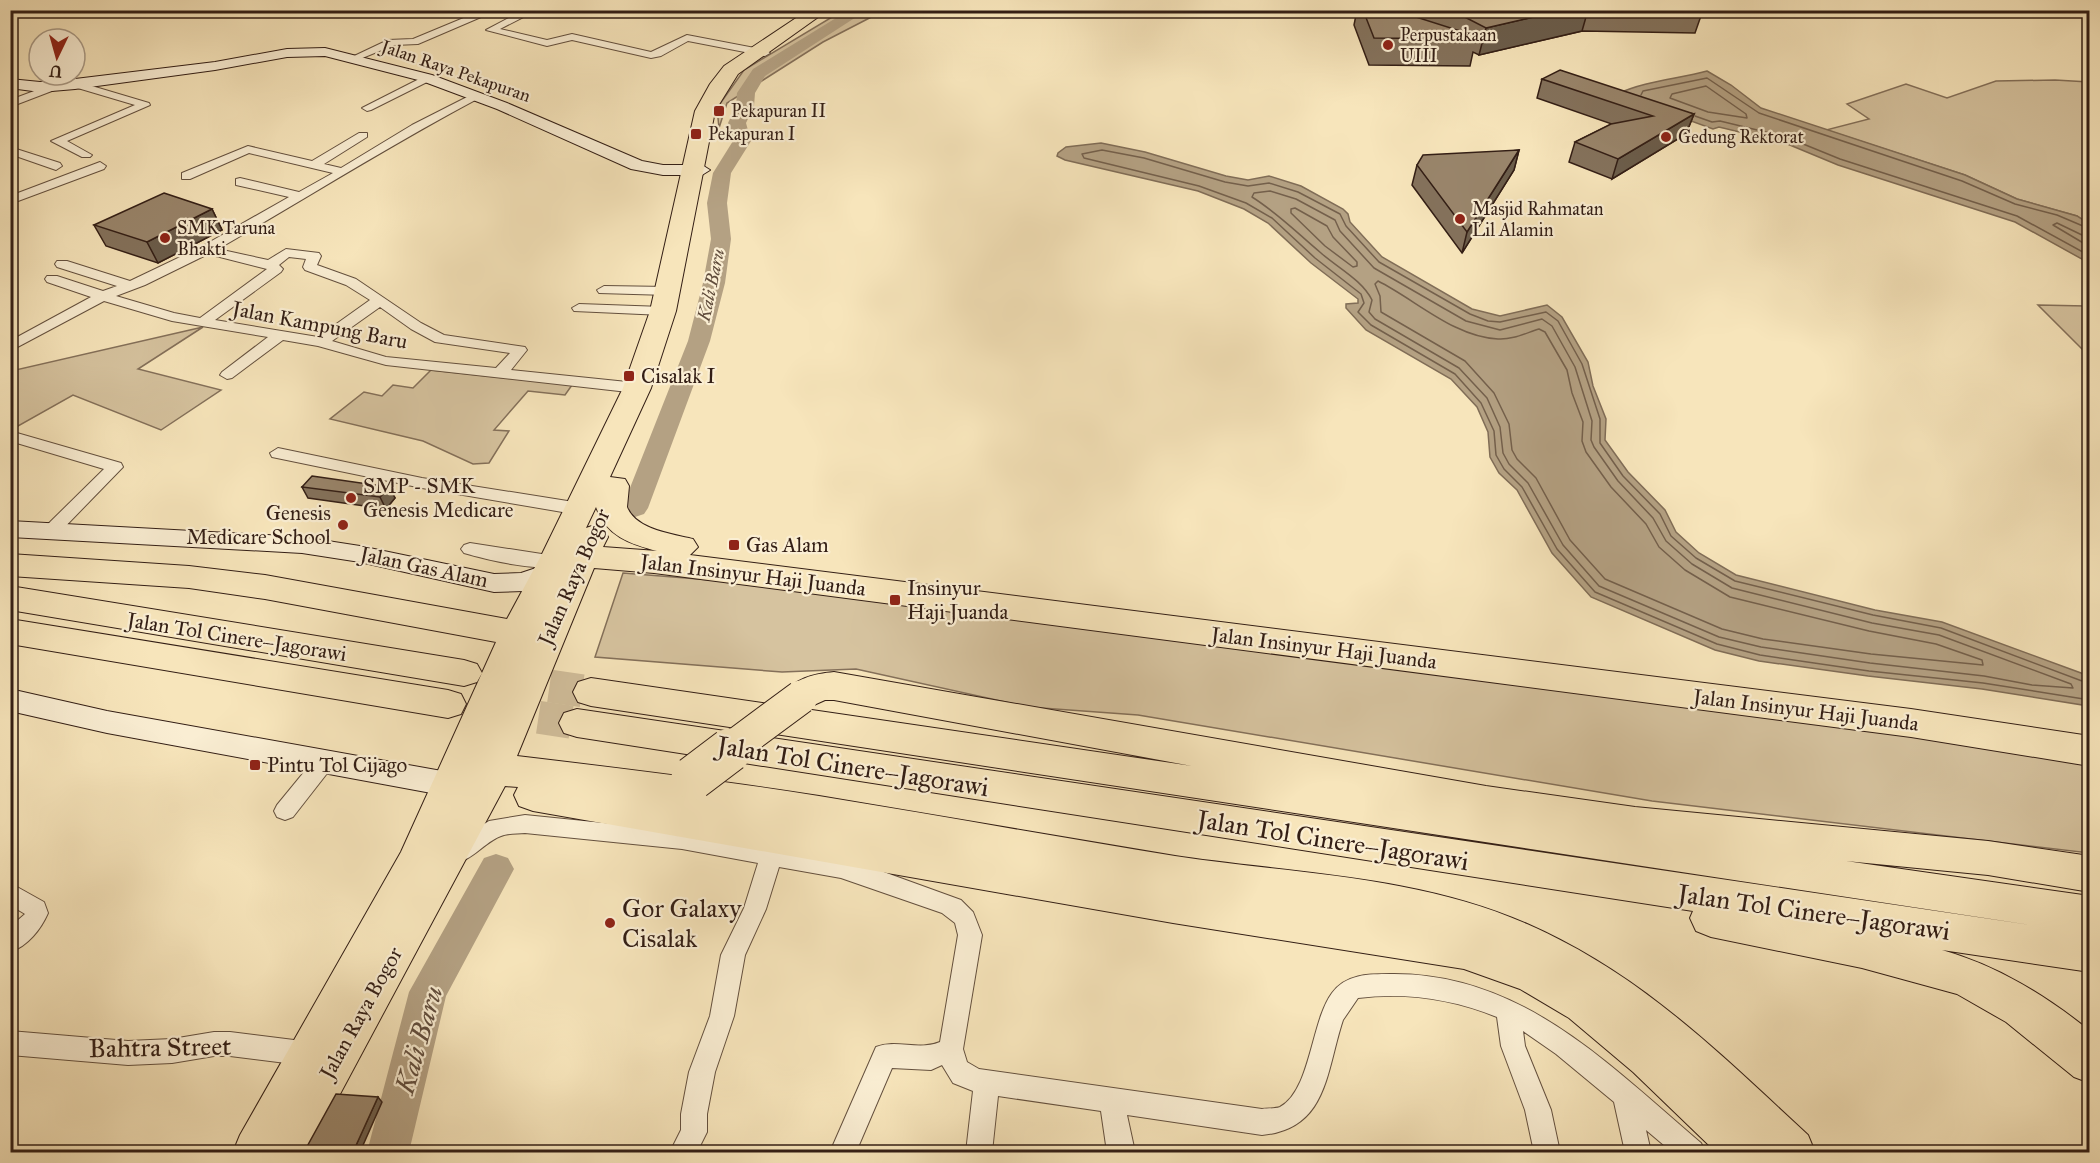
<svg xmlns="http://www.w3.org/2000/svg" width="2100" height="1163" font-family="'IM FELL Great Primer',serif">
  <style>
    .green { fill: #d6c39f; stroke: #84705a; stroke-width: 1.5 }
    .water { fill: #b4a183; stroke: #806d57; stroke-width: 1.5 }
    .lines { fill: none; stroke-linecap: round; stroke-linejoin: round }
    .shore { stroke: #74604c; stroke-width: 1.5 }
    .river { fill: #b4a183; fill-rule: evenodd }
    .highway-tunnel { stroke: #d0bd9a; stroke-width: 33; stroke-dasharray: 33 16; stroke-linecap: butt }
    .street-casing { stroke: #64503e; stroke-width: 2 }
    .secondary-casing { stroke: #331e15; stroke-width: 2 }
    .highway-casing { stroke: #331e15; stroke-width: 2 }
    .street { fill: #faeed3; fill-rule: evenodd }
    .secondary { fill: #faeed3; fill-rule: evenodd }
    .highway { fill: #f7e5bb; fill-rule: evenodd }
    .highway-bridge-far1-casing { stroke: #331e15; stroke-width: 35; stroke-linecap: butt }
    .highway-bridge-casing { stroke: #331e15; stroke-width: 45; stroke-linecap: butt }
    .highway-bridge-far1 { stroke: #f7e5bb; stroke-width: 33 }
    .highway-bridge { stroke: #f7e5bb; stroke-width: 43 }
    .wall { fill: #84725c; stroke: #331e15; stroke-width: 1.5 }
    .shaded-wall { fill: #6b5d4b; stroke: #331e15; stroke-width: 1.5 }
    .building { fill: #99856b; stroke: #331e15; stroke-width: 1.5 }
    .poi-dot { fill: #8f2418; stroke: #faeed3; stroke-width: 2 }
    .labels { text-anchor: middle; stroke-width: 4.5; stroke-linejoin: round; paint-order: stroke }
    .far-poi-label { font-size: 18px; fill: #331e15; stroke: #faeed3; text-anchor: start }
    .far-street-label { font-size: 18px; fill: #331e15; stroke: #faeed3 }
    .far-water-label { font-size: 18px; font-style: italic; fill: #604c3c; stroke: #faeed3 }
    .street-label { font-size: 21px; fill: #331e15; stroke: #faeed3 }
    .poi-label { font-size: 21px; fill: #331e15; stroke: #faeed3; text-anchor: start }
    .near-street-label { font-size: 26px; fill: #331e15; stroke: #faeed3 }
    .near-poi-label { font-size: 26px; fill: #331e15; stroke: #faeed3; text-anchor: start }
    .near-water-label { font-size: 27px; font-style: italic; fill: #604c3c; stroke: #faeed3 }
  </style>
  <rect width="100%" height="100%" fill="#f7e5bb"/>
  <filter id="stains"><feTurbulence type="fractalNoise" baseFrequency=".00333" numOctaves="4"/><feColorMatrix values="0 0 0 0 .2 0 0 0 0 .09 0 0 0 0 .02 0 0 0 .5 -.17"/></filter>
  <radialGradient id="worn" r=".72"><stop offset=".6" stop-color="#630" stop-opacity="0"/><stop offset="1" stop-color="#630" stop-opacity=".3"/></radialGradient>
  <g class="green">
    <polygon points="842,11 883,11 823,42 727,103 719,128 717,108 744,70"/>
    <polygon points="2055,80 2089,82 2089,224 2077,216 2017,199 1965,175 1826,130 1869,119 1847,104 1906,84 1947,98 1996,81"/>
    <polygon points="2038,305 2086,306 2089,309 2089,356"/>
    <polygon points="203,327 138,369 221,390 161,430 73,395 11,430 11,371"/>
    <polygon points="431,370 572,385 565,395 528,391 494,430 509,431 489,463 473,464 423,441 330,419 364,392 382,396 393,385 413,388"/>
    <polygon points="623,573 772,585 2089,758 2089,853 1652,801 1138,715 1028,707 856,669 782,672 595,657"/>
  </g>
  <g class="water">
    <path d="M1707 71 1731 85 1761 108 1965 175 2017 199 2077 216 2089 224V263L2015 222 1838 165 1785 143 1719 127 1713 129 1617 94C1645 81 1677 79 1707 71Z"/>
    <polygon points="1101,143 1145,152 1226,176 1248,180 1269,176 1301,186 1343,209 1348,214 1350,222 1382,257 1472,309 1500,316 1547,305 1562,317 1588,362 1593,386 1606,419 1605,440 1628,472 1665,510 1676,532 1699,553 1736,575 1875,610 1942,622 2081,673 2089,680 2089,706 1982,689 1868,676 1759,661 1715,650 1591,597 1552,553 1517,490 1499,473 1490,457 1488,432 1477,407 1451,379 1366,330 1346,308 1346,304 1358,303 1358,299 1311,263 1268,223 1244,209 1198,191 1065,160 1057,156 1058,153 1066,147"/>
  </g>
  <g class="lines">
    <g class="shore">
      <polygon points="1706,86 1746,114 1747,118 1708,112 1670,98 1672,94"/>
      <polyline points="1641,95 1643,91 1707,78 1759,113 1962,181 2015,204 2057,215 2090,229"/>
      <polyline points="1695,116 1712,122 1720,121 1786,137 1840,159 2017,216 2090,256"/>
      <path d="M1270 191 1296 199 1335 220 1340 231 1374 268 1466 321 1500 330 1542 319 1552 326 1575 367 1592 421 1591 440 1594 447 1618 481 1653 518 1666 541 1692 564 1732 588 1872 623 1939 635 2071 684 2073 688 2032 685 1984 676 1870 663 1761 647 1719 637 1599 586 1563 545 1528 483 1509 464 1503 453 1500 427 1487 398 1459 368 1375 319 1369 312 1372 300C1362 280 1338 268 1321 253 1297 233 1279 214 1252 197L1254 193Z"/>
      <polygon points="1295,208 1327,226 1333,237 1357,262 1357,266 1353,267 1325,246 1291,213 1291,209"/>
      <polyline points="2090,236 2082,235 2057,223 2053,225 2090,247"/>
      <path d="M1378 281C1416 300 1454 337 1498 339 1512 340 1526 333 1539 329L1545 332 1567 370 1572 393 1583 422 1582 441 1586 452 1611 487 1646 524 1659 547 1685 570 1730 597 1869 631 1936 644 1982 660 1983 665 1871 654 1763 639 1722 629 1605 579 1570 540 1536 478 1517 459 1512 450 1509 424 1494 393 1465 361 1381 312 1380 296 1375 284Z"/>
      <polyline points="2090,684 1941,628 1873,615 1735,581 1696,558 1671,536 1660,514 1623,476 1600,443 1600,419 1582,364 1558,321 1546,312 1500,322 1488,321 1470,314 1379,262 1346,226 1340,214 1298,192 1269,183 1248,186 1225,182 1144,158 1102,150 1082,154 1084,158 1199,186 1246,203 1272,218 1315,258 1361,294 1364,303 1358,312 1371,325 1455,374 1481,403 1494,431 1496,455 1504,469 1522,487 1557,549 1595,592 1717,644 1760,655 1869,671 1983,683 2090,700"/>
    </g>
    <g class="river">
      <polygon points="849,10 867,10 765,76 755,93 754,106 746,123 751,141 731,173 727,203 731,239 725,283 710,341 648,508 644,514 635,517 626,514 622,508 688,341 703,283 711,239 707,203 713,173 733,141 728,123 736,106 737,93 753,69"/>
      <polygon points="496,854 508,858 514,869 446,996 409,1152 367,1152 409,992 484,858"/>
    </g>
    <g class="highway-tunnel">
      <polyline points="501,679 591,692"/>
      <polyline points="490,710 577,723"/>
    </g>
    <g class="street-casing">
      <g id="street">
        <polygon points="524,10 537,10 500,29 547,40 572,34 651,52 687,35 765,50 770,53 765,56 688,41 661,56 651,58 572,40 547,46 486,30"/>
        <polygon points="478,12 483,15 481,17 418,44 394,45 355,61 350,58 388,40 413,39"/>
        <polygon points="427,75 431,76 431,80 371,110 367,111 362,108"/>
        <polygon points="75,81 149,103 150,105 67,141 92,155 90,157 82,157 51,141 135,105 71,86 71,82"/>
        <polygon points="53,84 58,87 57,89 10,107 10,100"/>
        <path d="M475 93 480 96 479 98C390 145 305 199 218 249L268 260 286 249 319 253 321 256 317 265 356 279 421 323 444 335 525 347 527 350 511 370 637 383 645 388 642 391 637 393 386 365 318 346 283 340 232 378 227 379 220 375 222 372 268 337 172 321 104 301 10 351V341L91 297 47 282 45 279 47 276H57L103 291 117 286 57 267 55 264 57 261H67L130 281 201 247 289 197 236 185V179L240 178 299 192 333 173 249 153 190 179H182V173L248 146 312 161 359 133H367V137L324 164 341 168 412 125ZM208 254 267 269 200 318 174 313 116 296 145 285ZM289 257 306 259 303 267 305 270 346 285 370 300 318 337 215 320 281 272 283 269 279 265ZM380 307 411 329 435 342 510 353 496 368 386 357 332 341Z"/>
        <polygon points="10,147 60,163 62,166 56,170 10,154"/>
        <polygon points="100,162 106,166 104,169 10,204 10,196"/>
        <polygon points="604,286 668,287 675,291 668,295 599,293 597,290"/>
        <polygon points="579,304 663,307 670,311 663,315 574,311 572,308"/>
        <polygon points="10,431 121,463 123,467 56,536 44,536 41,532 44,528 104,469 10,441"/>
        <polygon points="278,448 422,478 580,503 586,505 588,509 586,513 580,515 422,488 272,457 270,453"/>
        <path d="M470 543 561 557 564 561 561 565C538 572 488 560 464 553L461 549 464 545Z"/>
        <polygon points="325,753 332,755 335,761 332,767 293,817 285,820 277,817 274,811 277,805 318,755"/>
        <path d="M525 815 682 831 821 854 881 871 961 900 973 912 982 935 963 1049 967 1062 979 1069 1262 1109C1267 1108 1275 1109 1280 1107 1311 1090 1311 1021 1332 993 1346 974 1368 974 1390 974 1521 972 1608 1064 1701 1143L1705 1152H1672L1646 1130 1651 1152H1625L1614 1102 1556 1054 1523 1031 1525 1046 1551 1110 1560 1152H1534L1525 1110 1501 1046 1497 1017C1453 999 1405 992 1358 998L1343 1020C1326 1071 1328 1129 1262 1135L1127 1115 1135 1152H1107L1101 1111 998 1096 992 1152H966L973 1091 953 1083 942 1065 931 1070 892 1068 856 1152H830L876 1047C897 1039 919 1051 940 1042L958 935 955 923 942 913 841 878 779 867 766 909 745 955 734 1016 715 1072 707 1114V1132L697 1152H670L681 1130V1114L689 1072 710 1016 721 955 744 908 758 863 682 849 525 833C518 834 508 833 501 836 483 842 468 868 447 861L444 854 447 847 489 821Z"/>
        <path d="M10 883 44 902 48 913C41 929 28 946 10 952V927L25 914 10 905Z"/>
        <polygon points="10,1031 128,1041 172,1039 214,1032 230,1032 310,1042 319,1045 323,1054 319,1063 310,1066 230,1056 214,1056 172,1063 128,1065 10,1055"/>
      </g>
    </g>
    <g class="secondary-casing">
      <g id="secondary">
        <polygon points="325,48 432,75 507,103 642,161 663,165 702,165 710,170 702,175 663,175 631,169 497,109 422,81 325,56 287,57 215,70 75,89 40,92 10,88 10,79 40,82 75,79 215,62 287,49"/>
        <polygon points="10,521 302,537 360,546 494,574 521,573 548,564 557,567 561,573 557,579 523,591 494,592 360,562 302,553 10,537"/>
        <polygon points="10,689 107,711 453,773 464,776 468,785 464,794 453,797 107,733 10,711"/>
      </g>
    </g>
    <g class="highway-casing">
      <g id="highway">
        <path d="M808 10H828L738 74 715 111 676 311 651 388 610 477 625 479 629 486 627 507C636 530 673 534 693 539L698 547 690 555 1911 709 2090 736V766L1911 737 654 573 594 568 517 756C618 768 719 780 819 796 938 815 1056 837 1175 856 1293 874 1416 875 1527 924 1641 974 1718 1052 1808 1135L1815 1152H1716L1633 1072 1569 1018 1520 989 1464 969 1173 923 533 811 519 806 514 795 518 787 505 786 309 1152H233L240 1135 401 852 482 673 477 682 464 686 10 610V586L464 660 477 664 482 673 496 642 265 599 189 588 10 576V554L189 566 265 575 507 619 542 554 623 388 650 311 695 111 710 84 724 66ZM596 507C606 536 630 544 657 551L603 547 608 537 603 529 592 526 586 528Z"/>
        <polygon points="10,619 448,690 461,694 466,704 461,714 448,718 10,644"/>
        <path d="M834 672 1486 786 1635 807 1988 841 2090 856V892L1988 875 1846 861 2090 896V972L1942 950C1998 966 2045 995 2090 1031V1083L2074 1077 2006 1022 1957 994 1862 968 1711 937 1696 931 1690 918 1693 911 577 737 564 733 559 723 564 713 577 709 2037 926 591 706 578 702 573 692 578 682 591 678 790 707 783 697C793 678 814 674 834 672ZM825 700H834L1192 766 805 709Z"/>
      </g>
    </g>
    <use href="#street" class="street"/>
    <use href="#secondary" class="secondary"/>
    <use href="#highway" class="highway"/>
    <g class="highway-bridge-far1-casing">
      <polyline id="highway-bridge-far1" points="728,751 801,697"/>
    </g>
    <g class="highway-bridge-casing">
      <polyline id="highway-bridge" points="693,778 730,750"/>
    </g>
    <use href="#highway-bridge-far1" class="highway-bridge-far1"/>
    <use href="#highway-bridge" class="highway-bridge"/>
  </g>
  <g class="wall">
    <polygon points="1357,10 1394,10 1413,16 1414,10 1703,10 1695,33 1582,31 1479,55 1473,52 1470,66 1369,65 1354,25"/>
    <polygon points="1542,79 1694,114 1686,134 1612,179 1569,162 1575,142 1612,124 1537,98"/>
    <polygon points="1519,150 1514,170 1462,253 1412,185 1417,165"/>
    <polygon points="212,209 222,230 158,263 106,246 94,225"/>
    <polygon points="302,487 389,487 395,498 386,509 308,498"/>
  </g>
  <g class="shaded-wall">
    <polygon points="1564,10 1588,10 1582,31 1479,55 1486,28"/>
    <polygon points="1694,114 1686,134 1612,179 1618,159"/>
    <polygon points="1519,150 1514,170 1462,253 1467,232"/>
    <polygon points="212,209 222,230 158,263 147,242"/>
    <polygon points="389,487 395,498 386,509 380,497"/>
    <polygon points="378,1097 382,1102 360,1152 353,1152"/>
  </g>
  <g class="building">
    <polygon points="1363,10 1394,10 1476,36 1476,39 1374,38"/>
    <polygon points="1451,10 1564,10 1486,28"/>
    <polygon points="1560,70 1694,114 1618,159 1575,142 1611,124 1653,116 1542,79"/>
    <polygon points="1519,150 1467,232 1417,165 1423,155"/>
    <polygon points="164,193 212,209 147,242 94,225"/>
    <polygon points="312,476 389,487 380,497 302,487"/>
    <polygon points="336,1094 378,1097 353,1152 304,1152"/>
  </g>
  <g class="poi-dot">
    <circle cx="1388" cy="45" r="6"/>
    <rect x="713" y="105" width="12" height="12" rx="3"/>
    <rect x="690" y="128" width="12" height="12" rx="3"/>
    <circle cx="1666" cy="137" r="6"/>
    <circle cx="1460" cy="219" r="6"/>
    <circle cx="165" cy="238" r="6"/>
    <rect x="623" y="370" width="12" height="12" rx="3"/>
    <circle cx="351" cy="498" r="6"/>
    <circle cx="343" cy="525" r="6"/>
    <rect x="728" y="539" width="12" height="12" rx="3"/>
    <rect x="889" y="594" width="12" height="12" rx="3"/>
    <rect x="249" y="759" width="12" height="12" rx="3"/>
    <circle cx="610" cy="923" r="6"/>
  </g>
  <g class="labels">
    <g class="far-poi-label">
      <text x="1400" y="41">Perpustakaan<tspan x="1400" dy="21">UIII</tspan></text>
      <text x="731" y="117">Pekapuran II</text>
      <text x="708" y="140">Pekapuran I</text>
      <text x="1678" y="143">Gedung Rektorat</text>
      <text x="1472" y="215">Masjid Rahmatan<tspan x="1472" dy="21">Lil Alamin</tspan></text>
      <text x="177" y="234">SMK Taruna<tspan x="177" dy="21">Bhakti</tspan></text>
    </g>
    <g class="far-street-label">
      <text transform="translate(456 71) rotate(19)" y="6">Jalan Raya Pekapuran</text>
    </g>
    <g class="far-water-label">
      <text transform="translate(711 285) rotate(-78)" y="6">Kali Baru</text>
    </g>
    <g class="street-label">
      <text transform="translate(320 325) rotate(11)" y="7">Jalan Kampung Baru</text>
      <text transform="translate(424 567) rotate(12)" y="7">Jalan Gas Alam</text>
      <text transform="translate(753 575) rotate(7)" y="7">Jalan Insinyur Haji Juanda</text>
      <text transform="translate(574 577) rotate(-66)" y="7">Jalan Raya Bogor</text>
      <text transform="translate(237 637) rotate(9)" y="7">Jalan Tol Cinere–Jagorawi</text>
      <text transform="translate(1324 648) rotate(7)" y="7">Jalan Insinyur Haji Juanda</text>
      <text transform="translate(1806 710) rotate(7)" y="7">Jalan Insinyur Haji Juanda</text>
      <text transform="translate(361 1013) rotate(-61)" y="7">Jalan Raya Bogor</text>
    </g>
    <g class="poi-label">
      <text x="641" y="383">Cisalak I</text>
      <text x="363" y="493">SMP - SMK<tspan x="363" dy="24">Genesis Medicare</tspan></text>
      <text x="331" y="520" text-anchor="end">Genesis<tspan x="331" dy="24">Medicare School</tspan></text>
      <text x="746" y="552">Gas Alam</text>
      <text x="907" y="595">Insinyur<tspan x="907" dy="24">Haji Juanda</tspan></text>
      <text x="267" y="772">Pintu Tol Cijago</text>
    </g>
    <g class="near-street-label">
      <text transform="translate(853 766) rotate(9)" y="9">Jalan Tol Cinere–Jagorawi</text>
      <text transform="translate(1333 840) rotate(9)" y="9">Jalan Tol Cinere–Jagorawi</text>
      <text transform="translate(1814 912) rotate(8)" y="9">Jalan Tol Cinere–Jagorawi</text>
      <text transform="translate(160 1047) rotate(-1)" y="9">Bahtra Street</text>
    </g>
    <g class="near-poi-label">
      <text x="622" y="917">Gor Galaxy<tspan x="622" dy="30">Cisalak</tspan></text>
    </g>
    <g class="near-water-label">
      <text transform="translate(419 1040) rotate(-74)" y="9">Kali Baru</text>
    </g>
  </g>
  <rect width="2100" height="1163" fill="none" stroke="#f7e5bb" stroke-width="36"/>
  <rect x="12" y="12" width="2076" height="1139" fill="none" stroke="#331e15" stroke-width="3"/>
  <rect x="18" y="18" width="2064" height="1127" fill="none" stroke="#331e15" stroke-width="1.5"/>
  <g transform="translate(57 57) rotate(185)"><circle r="28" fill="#faeed3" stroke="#aa9b87" stroke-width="1.5"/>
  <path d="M0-4.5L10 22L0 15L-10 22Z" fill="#8f2418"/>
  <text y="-9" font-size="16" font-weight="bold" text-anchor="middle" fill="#331e15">U</text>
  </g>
  <rect width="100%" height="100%" filter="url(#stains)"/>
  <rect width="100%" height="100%" fill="url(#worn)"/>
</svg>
